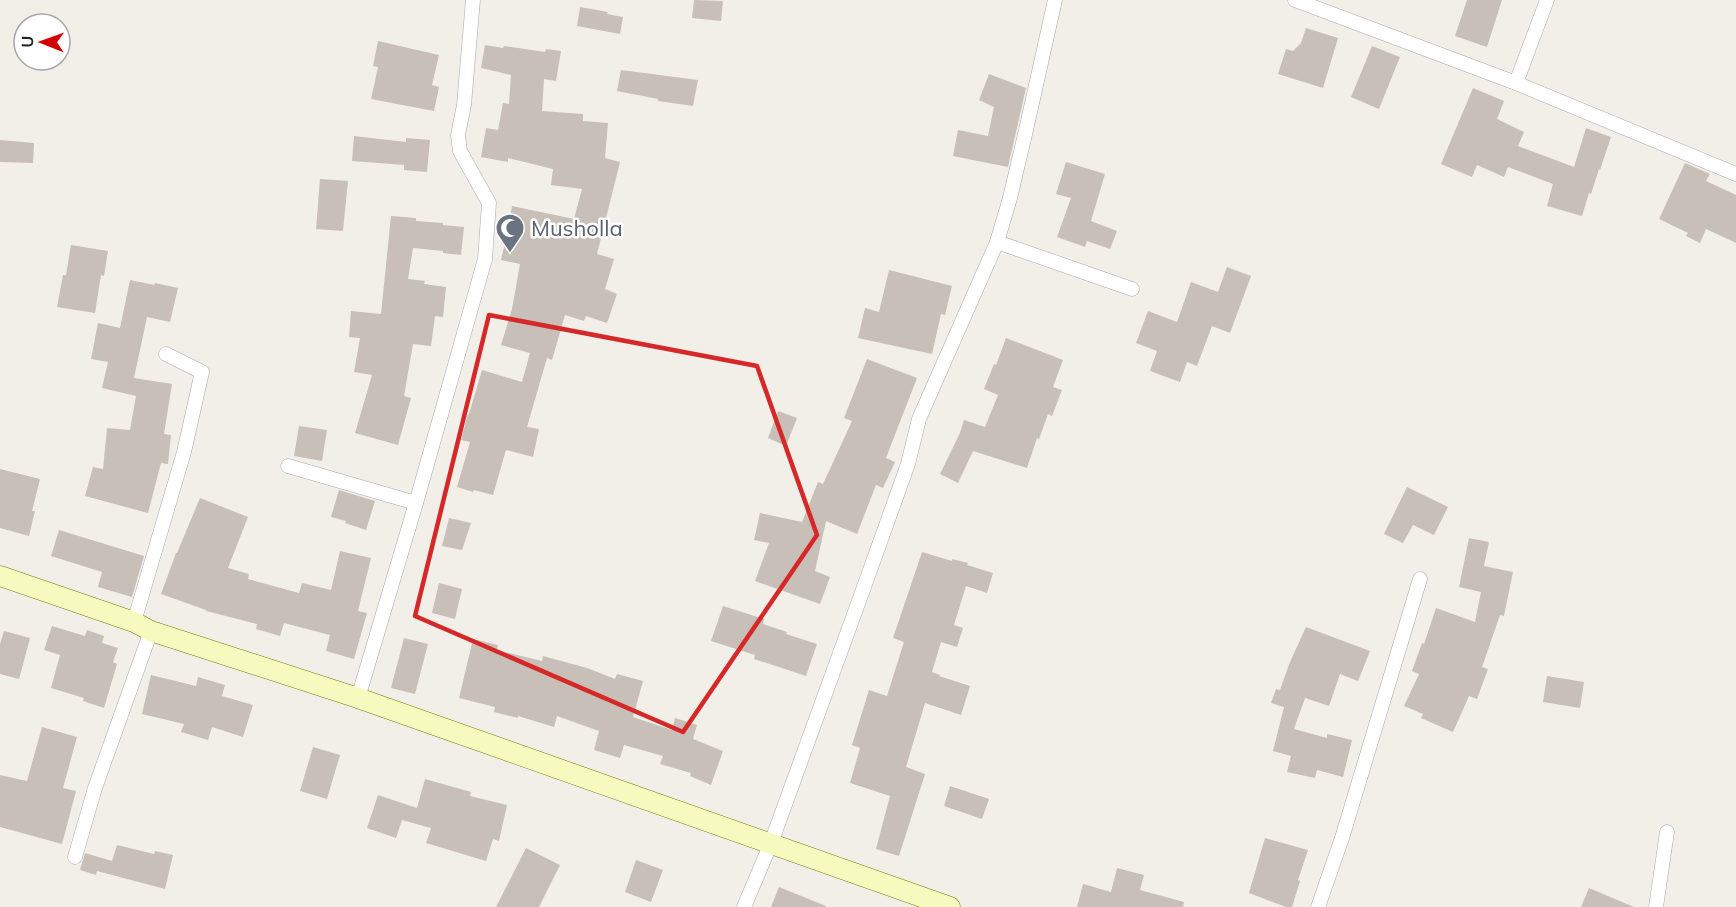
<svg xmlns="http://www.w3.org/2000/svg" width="1736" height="907" font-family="Mulish,sans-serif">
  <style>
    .building { fill: #c7bfb8 }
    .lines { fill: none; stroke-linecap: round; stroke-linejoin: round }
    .street-casing { stroke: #a9a9a9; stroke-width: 15 }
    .secondary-casing { stroke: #707d05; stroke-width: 21 }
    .street { stroke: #fff; stroke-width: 14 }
    .secondary { stroke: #f7fabf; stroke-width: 20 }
    .marked { fill: none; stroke: #d62828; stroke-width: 4.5; stroke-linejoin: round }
    .labels { text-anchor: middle; stroke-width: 5; stroke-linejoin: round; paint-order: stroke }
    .worship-label { font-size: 22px; fill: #5b616d; stroke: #fff; text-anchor: start }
  </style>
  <rect width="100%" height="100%" fill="#f2efe9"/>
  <g class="building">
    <polygon points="694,0 723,1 721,21 692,18"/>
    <polygon points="1467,0 1502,0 1487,47 1455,36"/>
    <polygon points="580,7 608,12 607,14 623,17 620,34 577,26"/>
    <polygon points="1306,28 1338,38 1323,88 1278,74 1286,49 1293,51 1301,43"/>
    <polygon points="378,41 439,55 432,85 439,87 434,111 371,99 378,67 373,66"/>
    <polygon points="485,45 503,48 504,46 545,52 546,49 561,51 556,81 544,79 542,111 583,114 583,121 608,123 605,158 620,162 597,254 614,259 605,289 617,294 607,323 586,316 584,321 565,315 552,360 547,358 527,427 539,429 533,457 506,450 493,495 474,490 473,492 457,487 470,442 461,440 468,414 469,414 482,370 522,382 530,353 501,345 512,309 520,264 501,260 507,234 512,206 574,219 582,189 551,185 553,169 508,158 508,162 481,157 486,128 498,130 503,103 509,104 511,75 481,68"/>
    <polygon points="1372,46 1400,57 1379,109 1351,97"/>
    <polygon points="621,70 698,80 693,106 658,101 658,99 617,91"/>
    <polygon points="989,74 1026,88 1008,167 953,156 958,130 988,136 994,107 979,100"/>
    <polygon points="1473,88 1504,101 1497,119 1524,132 1518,146 1574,167 1586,128 1611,137 1600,170 1599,169 1591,194 1589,193 1582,216 1547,206 1553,184 1508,167 1504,177 1477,165 1472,177 1441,164"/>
    <polygon points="354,136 406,142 406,138 430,140 427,172 404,170 404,165 352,161"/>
    <polygon points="0,140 34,143 33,163 0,162"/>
    <polygon points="1066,162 1105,174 1091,221 1117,231 1110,249 1087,241 1085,247 1057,237 1071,198 1056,194"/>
    <polygon points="1685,163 1710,174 1706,181 1736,195 1736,243 1706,229 1700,243 1686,236 1688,233 1659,219"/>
    <polygon points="320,179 348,181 343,231 316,229"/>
    <polygon points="391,216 416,218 416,221 443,223 443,225 464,227 461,255 443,253 443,251 413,248 408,279 425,281 424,284 446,287 443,317 435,316 431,346 413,344 404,396 411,398 398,445 355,433 372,375 354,372 360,338 349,337 351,311 381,314"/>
    <polygon points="71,245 108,251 104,276 101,275 95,313 57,307 63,275 66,275"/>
    <polygon points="1227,267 1251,276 1230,333 1212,326 1197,366 1187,362 1180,382 1150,371 1157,351 1136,343 1148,311 1177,322 1191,282 1218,292"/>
    <polygon points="889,270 952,286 945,315 941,314 932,354 858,338 865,308 879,312"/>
    <polygon points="130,280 154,285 155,283 178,288 170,322 147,317 134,378 172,384 164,434 171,435 168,464 161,463 148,513 85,496 93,467 103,469 107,428 130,430 136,396 102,388 108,362 91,359 98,323 120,328"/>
    <polygon points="1006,338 1063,360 1053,387 1062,390 1052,416 1048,414 1039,439 1037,438 1027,468 973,451 958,483 940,474 960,433 964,420 985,427 998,395 984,389 994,364 996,365"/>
    <polygon points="867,359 917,378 886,458 895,462 883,488 876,485 857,534 826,521 815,571 830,577 820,604 755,581 769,543 754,540 760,513 802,522 818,482 823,484 852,421 844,418"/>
    <polygon points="778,411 797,418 786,446 768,438"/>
    <polygon points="299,426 327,430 322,461 294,456"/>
    <polygon points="0,469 40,479 32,511 35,511 29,536 0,528"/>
    <polygon points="1407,487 1448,507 1434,535 1413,525 1403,543 1384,534"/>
    <polygon points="339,490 375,501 366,530 345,523 346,521 331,517"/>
    <polygon points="200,498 248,517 228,568 249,574 248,579 299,593 302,583 331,590 340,551 371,558 358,611 367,613 354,659 326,651 330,635 284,623 280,636 256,629 257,624 206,611 206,610 161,594 176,553 177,553"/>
    <polygon points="449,518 471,523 462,550 442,546"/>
    <polygon points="59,530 144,556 132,597 98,587 102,572 51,556"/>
    <polygon points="1469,538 1489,542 1484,566 1513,572 1504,616 1500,615 1482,667 1488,669 1477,699 1469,696 1453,732 1421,718 1423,714 1404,706 1419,674 1412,671 1422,643 1424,644 1436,608 1475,622 1481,592 1459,587"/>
    <polygon points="922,552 952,561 952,559 968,563 967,565 993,573 987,593 966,586 954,625 963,628 957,647 941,642 932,672 940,675 939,676 970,686 961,715 925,703 906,767 925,774 899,856 876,849 890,796 850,783 860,748 852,745 869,690 887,696 904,642 893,638"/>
    <polygon points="439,583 462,589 455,619 432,613"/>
    <polygon points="723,606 764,619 763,624 787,632 786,634 817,644 806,676 754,659 755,655 711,641"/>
    <polygon points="52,626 85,636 87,630 104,636 102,643 118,648 113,662 117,664 104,708 83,701 84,698 51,688 60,655 44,650"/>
    <polygon points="1306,627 1370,651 1358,681 1340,674 1329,706 1305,698 1294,729 1327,738 1327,734 1352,740 1343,777 1317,770 1315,778 1287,772 1291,756 1273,751 1284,707 1271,703 1276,689 1280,690 1290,662"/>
    <polygon points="4,631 30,638 19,679 0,674 0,644"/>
    <polygon points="404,638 428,644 415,694 391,688"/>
    <polygon points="473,639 498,645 497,650 542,661 543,656 587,668 615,679 617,674 643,681 633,717 672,730 675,718 697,725 693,739 723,751 711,785 690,776 691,773 660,764 663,756 624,745 620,758 594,750 599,731 557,716 554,727 518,716 518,718 494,712 495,707 459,698"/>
    <polygon points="151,675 196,686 198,677 225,685 222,696 253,705 243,737 212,727 208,740 181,732 184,724 142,714"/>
    <polygon points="1547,676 1584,682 1580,708 1543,702"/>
    <polygon points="42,727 77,737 63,788 76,791 62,844 0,827 0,775 27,781"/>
    <polygon points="313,747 340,755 327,799 300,791"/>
    <polygon points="425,779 471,792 470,796 507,805 499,841 493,839 486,861 426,843 431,828 402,820 396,838 367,828 378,795 417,808"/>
    <polygon points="950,786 989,799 982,819 944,806"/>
    <polygon points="1265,838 1308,850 1298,880 1300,881 1292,907 1286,907 1249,893"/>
    <polygon points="117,845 154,854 155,851 173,855 165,889 97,871 96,875 80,870 85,853 112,861"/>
    <polygon points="526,848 560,865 539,907 496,907"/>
    <polygon points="636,860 663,870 651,902 625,892"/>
    <polygon points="1117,868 1144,875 1140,890 1184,902 1183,907 1077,907 1083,884 1111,892"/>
    <polygon points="779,887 826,906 825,907 771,907"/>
    <polygon points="1589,888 1634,907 1581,907"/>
  </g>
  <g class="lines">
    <g class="street-casing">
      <g id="street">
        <polyline points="1295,0 1516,83 1736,174"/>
        <polyline points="1516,83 1547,0"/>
        <polyline points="997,242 1132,289"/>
        <polyline points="288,466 416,503"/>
        <polyline points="134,622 184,452 202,372 166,354"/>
        <polyline points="358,698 416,503 485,259 489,203 460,151 458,135 464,105 473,0"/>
        <polyline points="75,857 95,788 151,631"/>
        <polyline points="744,907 771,843 864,587 908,464 919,419 997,242 1010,198 1026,130 1055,0"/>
        <polyline points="1318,907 1342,838 1420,579"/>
        <polyline points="1656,907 1667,832"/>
      </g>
    </g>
    <g class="secondary-casing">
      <polyline id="secondary" points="0,576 134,622 151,631 358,698 950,907"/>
    </g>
    <use href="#street" class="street"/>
    <use href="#secondary" class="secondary"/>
  </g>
  <path class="marked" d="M489 315 757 366 817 535 683 732 415 616Z"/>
  <defs>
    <g id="mosque-pin" transform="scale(1.5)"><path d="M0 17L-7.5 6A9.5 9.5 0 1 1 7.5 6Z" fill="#6b7280" stroke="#fff"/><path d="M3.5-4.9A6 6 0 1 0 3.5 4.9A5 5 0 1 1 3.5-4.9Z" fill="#fff"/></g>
  </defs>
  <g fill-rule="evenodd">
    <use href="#mosque-pin" x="510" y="228"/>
  </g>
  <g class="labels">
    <g class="worship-label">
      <text x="531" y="236">Musholla</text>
    </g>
  </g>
  <g transform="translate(42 42) rotate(271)"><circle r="28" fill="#ffffff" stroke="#a7a7a7" stroke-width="1.5"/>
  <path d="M0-4.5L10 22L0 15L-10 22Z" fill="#d40000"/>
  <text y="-9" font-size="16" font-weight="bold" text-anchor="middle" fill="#222222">U</text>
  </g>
</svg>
